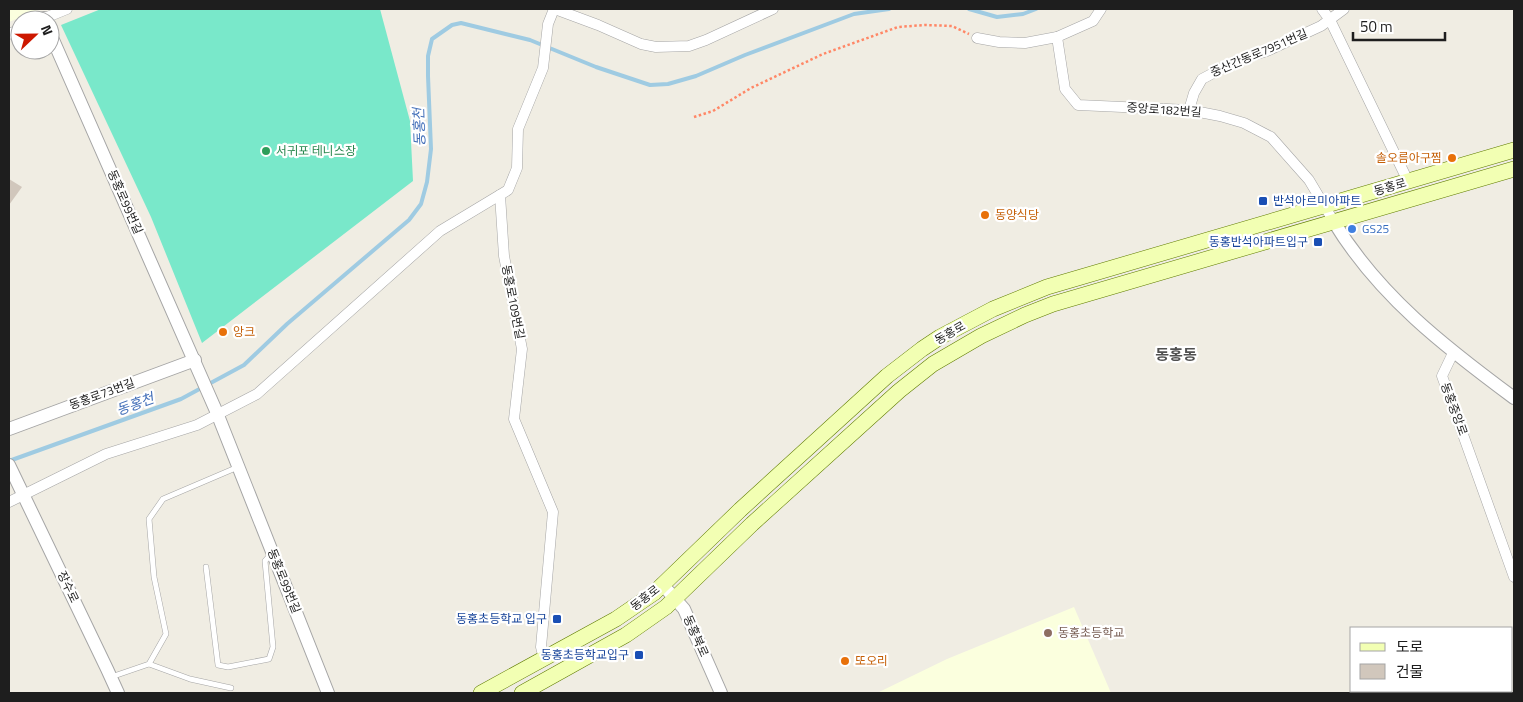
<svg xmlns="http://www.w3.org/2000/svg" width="1523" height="702" font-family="'Titillium Web','Noto Sans KR',sans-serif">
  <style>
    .education { fill: #fbffde }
    .pitch { fill: #79e8ca }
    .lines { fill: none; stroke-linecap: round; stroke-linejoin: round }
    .stream { stroke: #9fcbe2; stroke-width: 4 }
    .building { fill: #d1c7bc }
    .service-casing { stroke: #a5a5a5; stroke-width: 6 }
    .minor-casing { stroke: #a5a5a5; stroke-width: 11 }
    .tertiary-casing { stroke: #a5a5a5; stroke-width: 14 }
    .secondary-casing { stroke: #5f7b00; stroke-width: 16 }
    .path { stroke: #ff8766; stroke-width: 2.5; stroke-dasharray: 2.5 2.5; stroke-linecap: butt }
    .service { stroke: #fff; stroke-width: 5 }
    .minor { stroke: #fff; stroke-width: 10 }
    .tertiary { stroke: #fff; stroke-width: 12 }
    .secondary { stroke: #f2ffb3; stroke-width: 15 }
    .leisure-dot { fill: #2e9e5b; stroke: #fff; stroke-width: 2 }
    .food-dot { fill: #e8710a; stroke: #fff; stroke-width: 2 }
    .transit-dot { fill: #1a4fb4; stroke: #fff; stroke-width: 2 }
    .shop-dot { fill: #3f7fe0; stroke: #fff; stroke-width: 2 }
    .education-dot { fill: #8d6e63; stroke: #fff; stroke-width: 2 }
    .labels { text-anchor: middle; stroke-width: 4.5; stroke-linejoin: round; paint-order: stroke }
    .street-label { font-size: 12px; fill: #1e1e1e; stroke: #fff }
    .leisure-label { font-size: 12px; fill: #27864d; stroke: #fff; text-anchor: start }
    .food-label { font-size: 12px; fill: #c56008; stroke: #fff; text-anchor: start }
    .transit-label { font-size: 12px; fill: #164399; stroke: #fff; text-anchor: end }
    .shop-label { font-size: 12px; fill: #366cbe; stroke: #fff; text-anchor: start }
    .education-label { font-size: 12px; fill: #785e54; stroke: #fff; text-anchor: start }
    .water-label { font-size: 14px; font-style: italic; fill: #416eb8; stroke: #fff }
    .quarter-label { font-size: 15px; font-weight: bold; fill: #515151; stroke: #fff }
  </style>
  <rect width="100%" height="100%" fill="#f0ede3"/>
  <g class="education">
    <polygon points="9,9 40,9 9,22"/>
    <polygon points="1074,607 1111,693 877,693 947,659"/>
  </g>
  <polygon class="pitch" points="101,9 380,9 410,121 413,181 202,343 151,217 61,25"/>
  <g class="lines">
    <g class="stream">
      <polyline points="969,9 997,17 1023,14 1036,9"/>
      <polyline points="9,461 181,399 244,365 287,324 409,220 421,204 427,182 431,149 428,76 428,56 432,39 452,25 461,23 530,40 596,67 650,85 668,84 696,76 745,55 854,14 889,9"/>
    </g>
  </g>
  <polygon class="building" points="9,179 22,187 9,205"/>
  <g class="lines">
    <g class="service-casing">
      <g id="service">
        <polyline points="206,567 218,665 228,667 269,659 273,647 265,561 272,553"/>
        <polyline points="149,664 190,679 231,688"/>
        <polyline points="111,677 149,664 166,634 154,577 149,519 163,499 238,467"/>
      </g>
    </g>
    <g class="minor-casing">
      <g id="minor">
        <polyline points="555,9 598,25 641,44 656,47 689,46 706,40 773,9"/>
        <polyline points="1322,9 1330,20 1405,175"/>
        <polyline points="40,20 67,9"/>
        <polyline points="9,34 20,29"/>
        <polyline points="1057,37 1065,89 1078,105 1189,110 1220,116 1244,123 1271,137 1309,180 1334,222"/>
        <polyline points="977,38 999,42 1025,43 1057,37 1093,21 1101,9"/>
        <polyline points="1189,110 1194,93 1202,79 1238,60 1267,51 1321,26 1344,9"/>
        <polyline points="500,195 504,256 522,349 514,419 553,512 541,647 544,659"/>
        <polyline points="1453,353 1442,376 1514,577"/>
        <polyline points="9,502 106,454 197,425 257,394 440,231 508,190 517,168 518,129 543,68 548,24 554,9"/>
      </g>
    </g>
    <g class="tertiary-casing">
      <g id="tertiary">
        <polyline points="44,18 44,20"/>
        <polyline points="50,33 217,413 328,693"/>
        <path d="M1334 222C1379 296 1445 347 1514 398"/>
        <polyline points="9,429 195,360"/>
        <polyline points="9,465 107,669 118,693"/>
        <polyline points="662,584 684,609 721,693"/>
      </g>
    </g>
    <g class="secondary-casing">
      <g id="secondary">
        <polyline points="481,693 616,619 654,593 740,510 887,376 922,349 940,337 993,309 1047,287 1514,150"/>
        <polyline points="522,693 626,635 666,607 752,524 899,391 933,364 981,336 1025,315 1053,304 1514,169"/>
      </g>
    </g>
    <polyline class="path" points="694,117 713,111 751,88 823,54 898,27 925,25 952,26 969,34"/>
    <use href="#service" class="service"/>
    <use href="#minor" class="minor"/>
    <use href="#tertiary" class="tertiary"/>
    <use href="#secondary" class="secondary"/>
  </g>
  <circle class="leisure-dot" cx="266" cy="151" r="5"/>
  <g class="food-dot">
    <circle cx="1452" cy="158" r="5"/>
    <circle cx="985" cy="215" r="5"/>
    <circle cx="223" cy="332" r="5"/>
    <circle cx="845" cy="661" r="5"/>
  </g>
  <g class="transit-dot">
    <rect x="1258" y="196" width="10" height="10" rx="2.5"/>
    <rect x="1313" y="237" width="10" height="10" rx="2.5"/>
    <rect x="552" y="614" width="10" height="10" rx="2.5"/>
    <rect x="634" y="650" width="10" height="10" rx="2.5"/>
  </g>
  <circle class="shop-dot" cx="1352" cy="229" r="5"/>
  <circle class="education-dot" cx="1048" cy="633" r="5"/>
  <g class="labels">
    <g class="street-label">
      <text transform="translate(1259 53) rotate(-23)" y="4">중산간동로7951번길</text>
      <text transform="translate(1164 110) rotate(4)" y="4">중앙로182번길</text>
      <text transform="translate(1390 187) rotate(-16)" y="4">동홍로</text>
      <text transform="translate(125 202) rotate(66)" y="4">동홍로99번길</text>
      <text transform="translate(513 302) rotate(79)" y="4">동홍로109번길</text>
      <text transform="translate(950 333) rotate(-30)" y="4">동홍로</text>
      <text transform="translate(102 394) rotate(-20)" y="4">동홍로73번길</text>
      <text transform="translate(1454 409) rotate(70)" y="4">동홍중앙로</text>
      <text transform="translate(284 581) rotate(68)" y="4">동홍로99번길</text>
      <text transform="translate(68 587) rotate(64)" y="4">장수로</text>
      <text transform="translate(645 598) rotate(-38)" y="4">동홍로</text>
      <text transform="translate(696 636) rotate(66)" y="4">동홍북로</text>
    </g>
    <g class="leisure-label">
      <text x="276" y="155">서귀포 테니스장</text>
    </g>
    <g class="food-label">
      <text x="1442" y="162" text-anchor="end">솔오름아구찜</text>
      <text x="995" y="219">동양식당</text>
      <text x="233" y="336">앙크</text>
      <text x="855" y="665">또오리</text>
    </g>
    <g class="transit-label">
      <text x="1273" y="205" text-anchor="start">반석아르미아파트</text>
      <text x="1308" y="246">동홍반석아파트입구</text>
      <text x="547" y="623">동홍초등학교 입구</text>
      <text x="629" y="659">동홍초등학교입구</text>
    </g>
    <g class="shop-label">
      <text x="1362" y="233">GS25</text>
    </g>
    <g class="education-label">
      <text x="1058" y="637">동홍초등학교</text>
    </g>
    <g class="water-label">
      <text transform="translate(419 127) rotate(-92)" y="5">동홍천</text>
      <text transform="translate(135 404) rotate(-20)" y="5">동홍천</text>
    </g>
    <g class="quarter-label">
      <text x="1176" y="360">동홍동</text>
    </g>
  </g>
  <rect width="1523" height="702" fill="none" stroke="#1e1e1e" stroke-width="20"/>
  <rect x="1350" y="627" width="162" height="65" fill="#ffffff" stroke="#a5a5a5"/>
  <rect x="1360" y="643" width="25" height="8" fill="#f2ffb3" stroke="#a5a5a5"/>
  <text x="1396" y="652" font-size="15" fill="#1e1e1e">도로</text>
  <rect x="1360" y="664" width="25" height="15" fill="#d1c7bc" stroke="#a5a5a5"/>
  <text x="1396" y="677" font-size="15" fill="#1e1e1e">건물</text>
  <g transform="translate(35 35) rotate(68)"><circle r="24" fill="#ffffff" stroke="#a5a5a5"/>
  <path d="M0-4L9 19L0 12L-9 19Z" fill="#cd1800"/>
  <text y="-8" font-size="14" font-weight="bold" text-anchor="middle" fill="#1e1e1e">N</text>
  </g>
  <path d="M1353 32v8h92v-8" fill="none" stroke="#1e1e1e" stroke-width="2.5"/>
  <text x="1360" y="32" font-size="15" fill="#1e1e1e" stroke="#ffffff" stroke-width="4" paint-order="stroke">50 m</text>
</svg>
